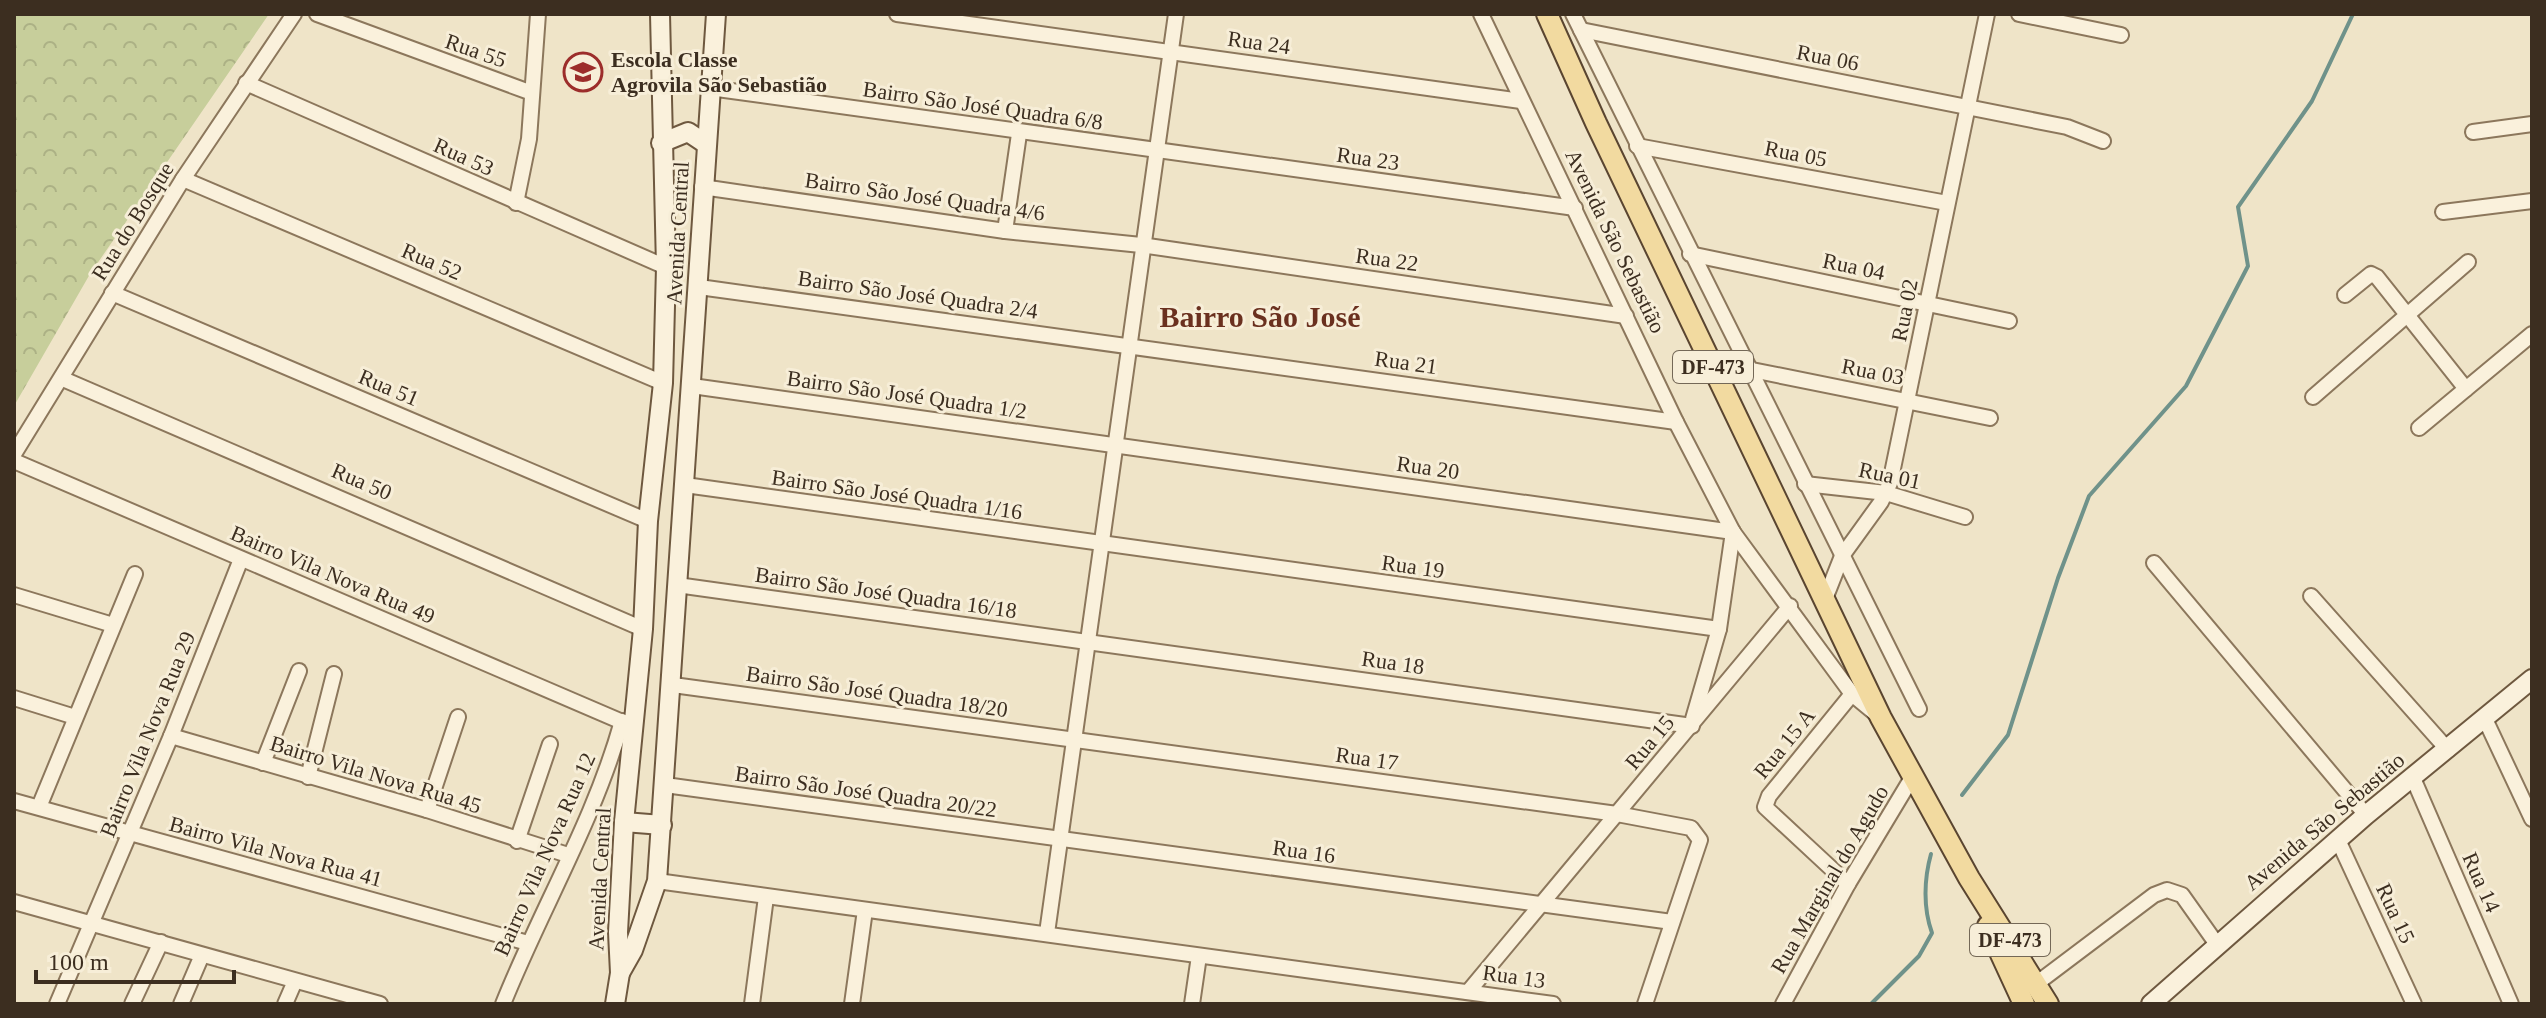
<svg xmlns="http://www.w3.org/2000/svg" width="2546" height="1018" font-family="'Times New Roman',serif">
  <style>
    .forest { fill: url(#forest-crowns) }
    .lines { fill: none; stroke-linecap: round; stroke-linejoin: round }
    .stream { stroke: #6f928a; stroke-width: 4 }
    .street-casing { stroke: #8c775c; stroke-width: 18 }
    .secondary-casing { stroke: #6e583f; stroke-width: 22 }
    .primary-casing { stroke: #5a4530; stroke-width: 24 }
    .street { stroke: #faf1dc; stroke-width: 14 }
    .secondary { stroke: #faf1dc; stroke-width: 18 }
    .primary { stroke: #f2daa0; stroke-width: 20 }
    .labels { text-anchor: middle; stroke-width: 6; stroke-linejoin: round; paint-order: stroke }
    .shield { fill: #f7eed8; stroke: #746857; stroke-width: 2 }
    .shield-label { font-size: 20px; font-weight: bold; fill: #3c2e20 }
    .street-label { font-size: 22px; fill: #3c2e20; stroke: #f7eed8 }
    .poi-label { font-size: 22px; font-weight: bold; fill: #3c2e20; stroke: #f7eed8; text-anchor: start }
    .district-label { font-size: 30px; font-weight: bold; fill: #6a301f; stroke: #f7eed8 }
  </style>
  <defs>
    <pattern id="forest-crowns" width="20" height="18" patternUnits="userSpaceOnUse" patternTransform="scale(2)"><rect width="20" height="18" fill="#c7ce9b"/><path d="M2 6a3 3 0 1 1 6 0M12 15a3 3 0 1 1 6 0" fill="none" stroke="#acb185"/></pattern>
  </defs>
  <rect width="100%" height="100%" fill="#efe4c8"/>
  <polygon class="forest" points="14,14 269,14 90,274 14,406"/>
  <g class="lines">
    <g class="stream">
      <polyline points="1962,795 2008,735 2058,578 2089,496 2186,386 2248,266 2238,207 2312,101 2353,14"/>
      <polyline points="1838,1004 1841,1004"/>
      <path d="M1871 1004 1919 956 1932 933C1923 908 1924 879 1931 854"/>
    </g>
    <g class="street-casing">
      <g id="street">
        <polyline points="317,14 532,93"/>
        <polyline points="897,14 1521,101"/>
        <polyline points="1481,14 1676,422 1733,532 1852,694 1875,713"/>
        <polyline points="1573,14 1919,709"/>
        <polyline points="2019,14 2121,35"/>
        <polyline points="1581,30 2067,127 2103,141"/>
        <polyline points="246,83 666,267"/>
        <polyline points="710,88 1575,208"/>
        <polyline points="2473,132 2532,124"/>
        <polyline points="1637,146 1947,203"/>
        <polyline points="183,179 663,383"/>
        <polyline points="702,187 1005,231 1141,245 1626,316"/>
        <polyline points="516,203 529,139 538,14"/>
        <polyline points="2443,212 2532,201"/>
        <polyline points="1005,231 1019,134"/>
        <polyline points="1690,254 2009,321"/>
        <polyline points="699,287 1676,422"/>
        <polyline points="112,293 648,521"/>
        <polyline points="2345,295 2371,274 2377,277 2466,389"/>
        <polyline points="1747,369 1990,418"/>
        <polyline points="63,379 643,629"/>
        <polyline points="692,386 1733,532"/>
        <polyline points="2313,397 2468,262"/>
        <polyline points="2419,428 2532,334"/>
        <polyline points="14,454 183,179 294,14"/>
        <polyline points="14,461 634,727"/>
        <polyline points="1805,484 1886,493 1965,517"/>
        <polyline points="685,485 1719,629"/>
        <polyline points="2154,563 2366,815"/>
        <polyline points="677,585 1692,726"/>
        <polyline points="14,595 113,625"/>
        <polyline points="2311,596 2448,750"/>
        <polyline points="1825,599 1842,556 1881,502 1890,483 1987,14"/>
        <polyline points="673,685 1617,814 1691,828 1700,840 1645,1004"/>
        <polyline points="14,698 75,717"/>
        <polyline points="1693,719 1719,629 1733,532"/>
        <polyline points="2485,719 2532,819"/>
        <polyline points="171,736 427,810 568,855"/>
        <polyline points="263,763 299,671"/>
        <polyline points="308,777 334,674"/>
        <polyline points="2413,778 2511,1004"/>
        <polyline points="665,785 1672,922"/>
        <polyline points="14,801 528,943"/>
        <polyline points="39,807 135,574"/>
        <polyline points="427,810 458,717"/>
        <polyline points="2338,840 2414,1004"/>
        <polyline points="517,841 550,744"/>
        <polyline points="657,881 1553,1004"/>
        <polyline points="1848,884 1765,807 1769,796 1852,694"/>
        <polyline points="14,902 380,1004"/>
        <polyline points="1047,933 1176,14"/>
        <polyline points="2036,984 2154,895 2167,890 2182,895 2216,943"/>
        <polyline points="1468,992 1790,606"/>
        <polyline points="57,1004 171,736 241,559"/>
        <polyline points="132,1004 161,942"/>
        <polyline points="181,1004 202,955"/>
        <polyline points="285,1004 295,981"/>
        <path d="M503 1004C541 909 595 819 622 721"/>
        <polyline points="752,1004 766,897"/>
        <polyline points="852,1004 865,910"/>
        <polyline points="1192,1004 1199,956"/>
        <polyline points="1783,1004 1848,884 1913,776"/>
      </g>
    </g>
    <g class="secondary-casing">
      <g id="secondary">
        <polyline points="661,143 688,132 706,144"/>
        <polyline points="624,822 662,825"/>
        <polyline points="620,973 633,950 657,881 716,14"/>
        <polyline points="615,1004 620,973 618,932 624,822 643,629 648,521 663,383 666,267 660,14"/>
        <polyline points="2151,1004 2366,815 2532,679"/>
      </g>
    </g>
    <g class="primary-casing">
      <g id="primary">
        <polyline points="1547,14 1596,123 1881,718 1969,878 2048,1004"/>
        <polyline points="1988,926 2024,1004"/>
      </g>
    </g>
    <use href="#street" class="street"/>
    <use href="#secondary" class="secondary"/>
    <use href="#primary" class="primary"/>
  </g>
  <defs>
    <g id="school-ring" transform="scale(2)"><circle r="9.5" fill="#f7eed8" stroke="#9c2d2b" stroke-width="1.5"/><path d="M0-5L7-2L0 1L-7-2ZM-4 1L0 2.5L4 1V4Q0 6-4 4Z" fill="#9c2d2b"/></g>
  </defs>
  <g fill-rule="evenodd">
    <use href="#school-ring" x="583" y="72"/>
  </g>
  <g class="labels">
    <g class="shield">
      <rect x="1673" y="351" width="80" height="32" rx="6"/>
      <rect x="1970" y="924" width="80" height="32" rx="6"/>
    </g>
    <g class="shield-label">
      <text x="1713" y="374">DF-473</text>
      <text x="2010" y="947">DF-473</text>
    </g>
    <g class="street-label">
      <text transform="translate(1259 42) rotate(8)" y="8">Rua 24</text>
      <text transform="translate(476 50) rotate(19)" y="8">Rua 55</text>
      <text transform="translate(1828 57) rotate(11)" y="8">Rua 06</text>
      <text transform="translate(983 105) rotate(8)" y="8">Bairro São José Quadra 6/8</text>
      <text transform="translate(1796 153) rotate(11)" y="8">Rua 05</text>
      <text transform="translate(464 156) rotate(24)" y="8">Rua 53</text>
      <text transform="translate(1368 158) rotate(8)" y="8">Rua 23</text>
      <text transform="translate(925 196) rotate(8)" y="8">Bairro São José Quadra 4/6</text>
      <text transform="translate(132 221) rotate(-58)" y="8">Rua do Bosque</text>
      <text transform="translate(677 233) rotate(-87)" y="8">Avenida Central</text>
      <text transform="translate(1616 241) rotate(64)" y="8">Avenida São Sebastião</text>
      <text transform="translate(1387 259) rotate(8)" y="8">Rua 22</text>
      <text transform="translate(432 261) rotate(23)" y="8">Rua 52</text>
      <text transform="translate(1854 266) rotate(12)" y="8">Rua 04</text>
      <text transform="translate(918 294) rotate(8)" y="8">Bairro São José Quadra 2/4</text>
      <text transform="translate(1904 310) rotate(-79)" y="8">Rua 02</text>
      <text transform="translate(1406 362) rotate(8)" y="8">Rua 21</text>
      <text transform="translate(1873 371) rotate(11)" y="8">Rua 03</text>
      <text transform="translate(389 387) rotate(23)" y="8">Rua 51</text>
      <text transform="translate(907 394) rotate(8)" y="8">Bairro São José Quadra 1/2</text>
      <text transform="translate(1428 467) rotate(8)" y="8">Rua 20</text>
      <text transform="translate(1890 475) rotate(12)" y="8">Rua 01</text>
      <text transform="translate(362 481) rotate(23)" y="8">Rua 50</text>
      <text transform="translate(897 494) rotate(8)" y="8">Bairro São José Quadra 1/16</text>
      <text transform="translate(1413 566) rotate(8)" y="8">Rua 19</text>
      <text transform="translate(333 574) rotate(23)" y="8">Bairro Vila Nova Rua 49</text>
      <text transform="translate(886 592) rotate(8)" y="8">Bairro São José Quadra 16/18</text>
      <text transform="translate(1393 662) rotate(8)" y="8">Rua 18</text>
      <text transform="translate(877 691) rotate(8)" y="8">Bairro São José Quadra 18/20</text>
      <text transform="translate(147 734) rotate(-68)" y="8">Bairro Vila Nova Rua 29</text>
      <text transform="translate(1649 742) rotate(-50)" y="8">Rua 15</text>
      <text transform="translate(1784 743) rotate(-51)" y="8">Rua 15 A</text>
      <text transform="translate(1367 758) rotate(8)" y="8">Rua 17</text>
      <text transform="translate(376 774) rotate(17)" y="8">Bairro Vila Nova Rua 45</text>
      <text transform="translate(866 791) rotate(8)" y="8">Bairro São José Quadra 20/22</text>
      <text transform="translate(2324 821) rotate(-40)" y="8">Avenida São Sebastião</text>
      <text transform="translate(276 851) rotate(15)" y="8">Bairro Vila Nova Rua 41</text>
      <text transform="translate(1304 851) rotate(8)" y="8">Rua 16</text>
      <text transform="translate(544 854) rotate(-66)" y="8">Bairro Vila Nova Rua 12</text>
      <text transform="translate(599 879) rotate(-87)" y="8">Avenida Central</text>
      <text transform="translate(1829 879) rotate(-60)" y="8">Rua Marginal do Agudo</text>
      <text transform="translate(2482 882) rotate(66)" y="8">Rua 14</text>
      <text transform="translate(2396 913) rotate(65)" y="8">Rua 15</text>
      <text transform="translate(1514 976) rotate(8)" y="8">Rua 13</text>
    </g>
    <g class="poi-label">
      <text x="611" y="67">Escola Classe<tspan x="611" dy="25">Agrovila São Sebastião</tspan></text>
    </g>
    <g class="district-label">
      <text x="1260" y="327">Bairro São José</text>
    </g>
  </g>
  <rect width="2546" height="1018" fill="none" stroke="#3c2e20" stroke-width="32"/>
  <path d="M36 970v12h198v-12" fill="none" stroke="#3c2e20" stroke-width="4"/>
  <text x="48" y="970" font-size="24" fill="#3c2e20" stroke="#f7eed8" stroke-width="6" paint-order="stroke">100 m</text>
</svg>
